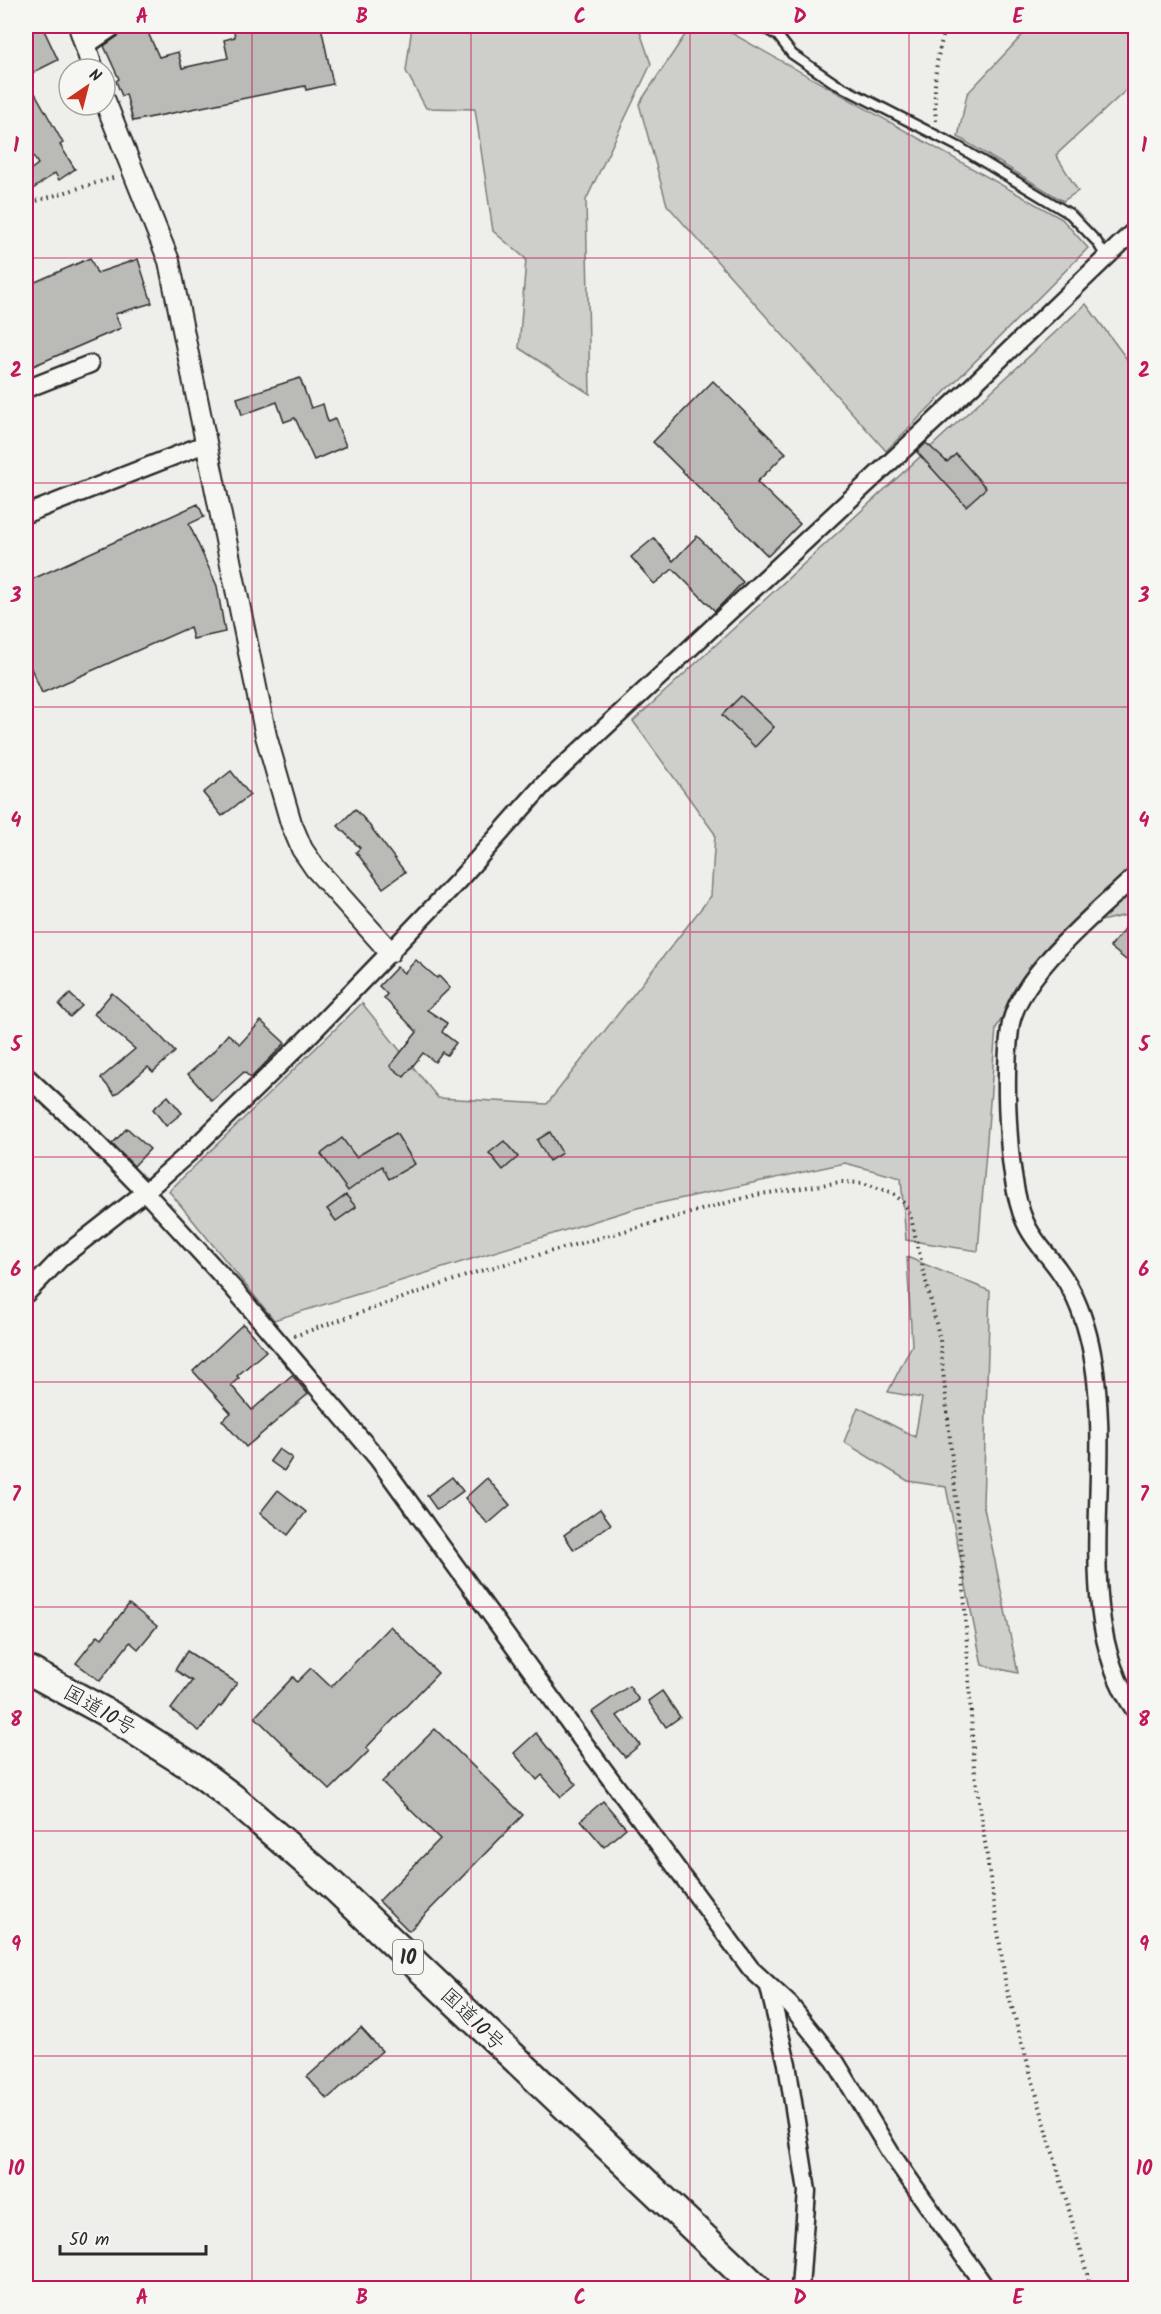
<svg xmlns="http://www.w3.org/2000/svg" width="1161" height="2314" font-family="Kalam,'Klee One',sans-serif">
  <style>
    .green { fill: #cececa; stroke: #7c7c7a; stroke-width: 1.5 }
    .building { fill: #babab7; stroke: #2b2b2b; stroke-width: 1.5 }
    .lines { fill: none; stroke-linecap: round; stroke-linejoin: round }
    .service-casing { stroke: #2b2b2b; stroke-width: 13 }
    .minor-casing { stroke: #2b2b2b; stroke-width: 21 }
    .tertiary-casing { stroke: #2b2b2b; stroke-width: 24 }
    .trunk-casing { stroke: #2b2b2b; stroke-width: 32 }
    .path { stroke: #2b2b2b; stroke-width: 4; stroke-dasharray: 1.5 4.5; stroke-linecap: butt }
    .service { stroke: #f6f6f2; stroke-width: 8 }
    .minor { stroke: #f6f6f2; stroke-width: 16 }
    .tertiary { stroke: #f6f6f2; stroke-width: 20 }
    .trunk { stroke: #f6f6f2; stroke-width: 27 }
    .grid { fill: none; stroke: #c2185b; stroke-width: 1.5; stroke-opacity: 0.55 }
    .labels { text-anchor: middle; stroke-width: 6; stroke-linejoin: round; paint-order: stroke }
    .shield { fill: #f6f6f2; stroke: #686867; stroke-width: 1.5 }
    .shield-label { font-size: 20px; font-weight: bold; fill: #2b2b2b }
    .street-label { font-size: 21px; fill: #2b2b2b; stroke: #f6f6f2 }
    .neatline { fill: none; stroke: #c2185b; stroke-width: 2 }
    .grid-label { font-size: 20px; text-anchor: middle; font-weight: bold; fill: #c2185b }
  </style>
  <rect width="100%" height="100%" fill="#eeeeea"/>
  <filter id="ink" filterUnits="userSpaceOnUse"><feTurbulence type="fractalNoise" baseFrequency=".0167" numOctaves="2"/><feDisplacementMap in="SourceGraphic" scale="12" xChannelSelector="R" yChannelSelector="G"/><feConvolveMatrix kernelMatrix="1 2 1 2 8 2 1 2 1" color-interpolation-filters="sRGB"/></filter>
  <g filter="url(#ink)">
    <g class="green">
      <polygon points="412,26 638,26 651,64 586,200 590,394 519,348 526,259 493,231 475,109 426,108 406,71"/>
      <polygon points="691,26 719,26 1062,219 1088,248 886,451 667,205 639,104"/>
      <polygon points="1031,26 1128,26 1135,33 1135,82 1056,155 1078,191 1063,201 958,137 967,94"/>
      <polygon points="1086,304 1135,370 1135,904 1131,914 1070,928 1031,968 996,1028 978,1251 906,1240 901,1178 845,1163 637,1208 274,1320 169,1191 362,1003 438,1098 547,1104 711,896 715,834 633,721"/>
      <polygon points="907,1257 990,1291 983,1503 1018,1673 982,1665 946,1487 908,1481 844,1442 858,1407 915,1437 922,1398 888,1392 912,1345"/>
    </g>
    <g class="building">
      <polygon points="26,26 42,26 58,60 26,76"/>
      <polygon points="140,26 145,26 159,57 178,52 182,68 228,58 224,40 235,37 233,26 321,26 333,84 306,90 305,86 133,121 126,94 122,96 116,81 119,79 104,46 121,34"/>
      <polygon points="26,77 63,143 60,145 75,169 59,180 55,173 26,194 26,173 38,164 26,144"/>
      <polygon points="90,258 97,273 138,259 152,303 115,314 121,328 26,369 26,286"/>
      <polygon points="300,378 311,408 323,404 328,422 335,419 346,446 314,460 295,418 284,422 277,402 242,415 237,398"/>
      <polygon points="713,381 786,453 757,482 800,524 768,556 653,442"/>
      <polygon points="926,443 947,462 956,454 986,488 966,506 917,452"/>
      <polygon points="198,504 204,517 189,524 217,586 225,632 193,639 190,627 42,693 26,657 26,582"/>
      <polygon points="697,536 743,582 715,611 673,569 654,584 631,557 654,538 673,561"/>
      <polygon points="741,696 774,727 755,747 722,715"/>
      <polygon points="231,771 250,795 222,816 203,793"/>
      <polygon points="355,809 366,821 405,872 383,888 356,852 360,848 338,826"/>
      <polygon points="1136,915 1136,968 1110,947"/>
      <polygon points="416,960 437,978 439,976 450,988 427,1010 447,1023 442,1032 456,1043 447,1055 442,1052 435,1062 423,1053 404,1077 390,1066 417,1032 384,998 387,994 379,986 397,967 404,973"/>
      <polygon points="112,993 151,1026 175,1052 153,1072 148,1067 115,1095 101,1078 135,1049 94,1014"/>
      <polygon points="70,994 82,1006 70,1017 59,1005"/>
      <polygon points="261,1021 285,1043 251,1078 244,1072 212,1101 188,1074 212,1053 228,1034 240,1044"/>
      <polygon points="168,1096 182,1113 166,1126 153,1109"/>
      <polygon points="127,1128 150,1149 134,1166 112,1144"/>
      <polygon points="550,1132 562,1153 549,1161 537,1140"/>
      <polygon points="396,1133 415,1164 389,1179 382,1166 348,1191 321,1154 342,1138 356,1157"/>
      <polygon points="504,1141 518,1157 503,1170 489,1153"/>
      <polygon points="346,1195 356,1207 336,1221 327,1209"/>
      <polygon points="243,1324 266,1351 237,1376 239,1378 231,1385 252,1410 292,1375 308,1394 246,1447 222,1420 231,1413 193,1371"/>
      <polygon points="279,1449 292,1458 284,1471 270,1461"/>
      <polygon points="452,1477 463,1491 437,1510 427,1496"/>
      <polygon points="487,1478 510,1505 488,1524 465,1498"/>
      <polygon points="278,1490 306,1512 288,1535 260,1513"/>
      <polygon points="600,1509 611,1524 574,1550 564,1535"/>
      <polygon points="129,1604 157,1626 138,1649 130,1642 100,1681 76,1663 98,1635 102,1638"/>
      <polygon points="390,1626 438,1673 366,1748 369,1751 330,1790 255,1717 293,1677 297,1682 311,1668 331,1687"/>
      <polygon points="187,1651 237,1683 221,1707 219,1706 199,1731 171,1709 192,1681 175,1670"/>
      <polygon points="629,1686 639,1700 617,1716 640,1745 625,1757 611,1741 592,1712"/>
      <polygon points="662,1691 680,1717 666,1727 648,1701"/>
      <polygon points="435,1729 523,1815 409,1931 379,1901 440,1839 382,1782"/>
      <polygon points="536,1733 576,1784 561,1797 542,1775 537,1780 514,1753"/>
      <polygon points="603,1801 626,1828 604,1847 581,1820"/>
      <polygon points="361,2028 382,2051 327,2099 307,2077"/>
    </g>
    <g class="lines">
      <g class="service-casing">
        <polyline id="service" points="761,26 778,36 792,54 836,84 959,147 1070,214 1097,242 1106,257"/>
      </g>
      <g class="minor-casing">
        <g id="minor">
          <polyline points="84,47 115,26"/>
          <polyline points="26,389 90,364"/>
          <polyline points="26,514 205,444"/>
          <path d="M1136 875C1098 912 1016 976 1010 1029 1004 1075 1006 1188 1028 1228 1036 1243 1048 1255 1058 1269 1072 1288 1082 1312 1088 1335 1095 1362 1098 1393 1099 1421 1103 1513 1079 1633 1136 1712"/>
          <polyline points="26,1076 84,1130 145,1192 233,1288 378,1459 581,1739 751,1969 790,2005 835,2061 890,2152 986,2288"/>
          <polyline points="26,1294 62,1257 145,1192 189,1153 306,1039 390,952 458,881 543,785 972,386 1136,229"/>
          <polyline points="769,1987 787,2064 807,2191 800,2288"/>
        </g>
      </g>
      <g class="tertiary-casing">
        <g id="tertiary">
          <polyline points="79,26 93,69"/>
          <polyline points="105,101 169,261 266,736 291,823 302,849 315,868 390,952"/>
        </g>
      </g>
      <g class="trunk-casing">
        <polyline id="trunk" points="26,1669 107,1713 192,1767 233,1798 326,1879 757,2288"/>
      </g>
      <g class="path">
        <path d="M936 121C933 90 935 54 947 26"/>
        <polyline points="26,206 36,201 116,177"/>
        <polyline points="294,1336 480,1271 755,1195 841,1182 863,1183 893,1193 904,1203 910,1214 940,1340 962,1558 974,1767 1006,1986 1091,2288"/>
      </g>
      <use href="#service" class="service"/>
      <use href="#minor" class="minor"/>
      <use href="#tertiary" class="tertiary"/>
      <use href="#trunk" class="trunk"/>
    </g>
  </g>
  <path class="grid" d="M252 26V2288M471 26V2288M690 26V2288M909 26V2288M26 258H1136M26 483H1136M26 707H1136M26 932H1136M26 1157H1136M26 1382H1136M26 1607H1136M26 1831H1136M26 2056H1136"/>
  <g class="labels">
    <rect class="shield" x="393" y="1940" width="30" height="34" rx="4.5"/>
    <g class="shield-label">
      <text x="408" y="1964">10</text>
    </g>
    <g class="street-label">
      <text transform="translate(100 1710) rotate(30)" y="7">国道10号</text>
      <text transform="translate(473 2019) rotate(44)" y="7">国道10号</text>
    </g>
  </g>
  <rect width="1161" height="2314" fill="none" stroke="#f6f6f2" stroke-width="66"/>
  <g transform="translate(87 87) rotate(35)"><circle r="28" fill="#f6f6f2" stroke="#a5a5a2" stroke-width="1.5"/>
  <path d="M0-4.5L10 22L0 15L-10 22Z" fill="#c8321e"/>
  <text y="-9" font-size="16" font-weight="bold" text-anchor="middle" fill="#2b2b2b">N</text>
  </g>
  <path d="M60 2245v9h146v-9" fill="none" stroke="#2b2b2b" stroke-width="3"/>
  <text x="69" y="2245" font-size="18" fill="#2b2b2b" stroke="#f6f6f2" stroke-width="4.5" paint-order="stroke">50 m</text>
  <rect x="33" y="33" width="1095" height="2248" class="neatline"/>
  <g class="grid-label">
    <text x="142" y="23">A</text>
    <text x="362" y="23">B</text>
    <text x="580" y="23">C</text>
    <text x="800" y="23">D</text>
    <text x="1018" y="23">E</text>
    <text x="16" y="152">1</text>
    <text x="1144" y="152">1</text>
    <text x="16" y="377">2</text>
    <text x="1144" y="377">2</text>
    <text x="16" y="602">3</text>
    <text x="1144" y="602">3</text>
    <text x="16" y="827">4</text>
    <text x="1144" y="827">4</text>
    <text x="16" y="1051">5</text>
    <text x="1144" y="1051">5</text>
    <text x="16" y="1276">6</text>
    <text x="1144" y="1276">6</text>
    <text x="16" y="1501">7</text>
    <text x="1144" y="1501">7</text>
    <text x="16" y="1726">8</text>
    <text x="1144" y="1726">8</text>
    <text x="16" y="1951">9</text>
    <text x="1144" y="1951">9</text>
    <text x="16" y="2175">10</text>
    <text x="1144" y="2175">10</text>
    <text x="142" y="2304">A</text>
    <text x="362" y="2304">B</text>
    <text x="580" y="2304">C</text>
    <text x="800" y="2304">D</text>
    <text x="1018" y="2304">E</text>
  </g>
</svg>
